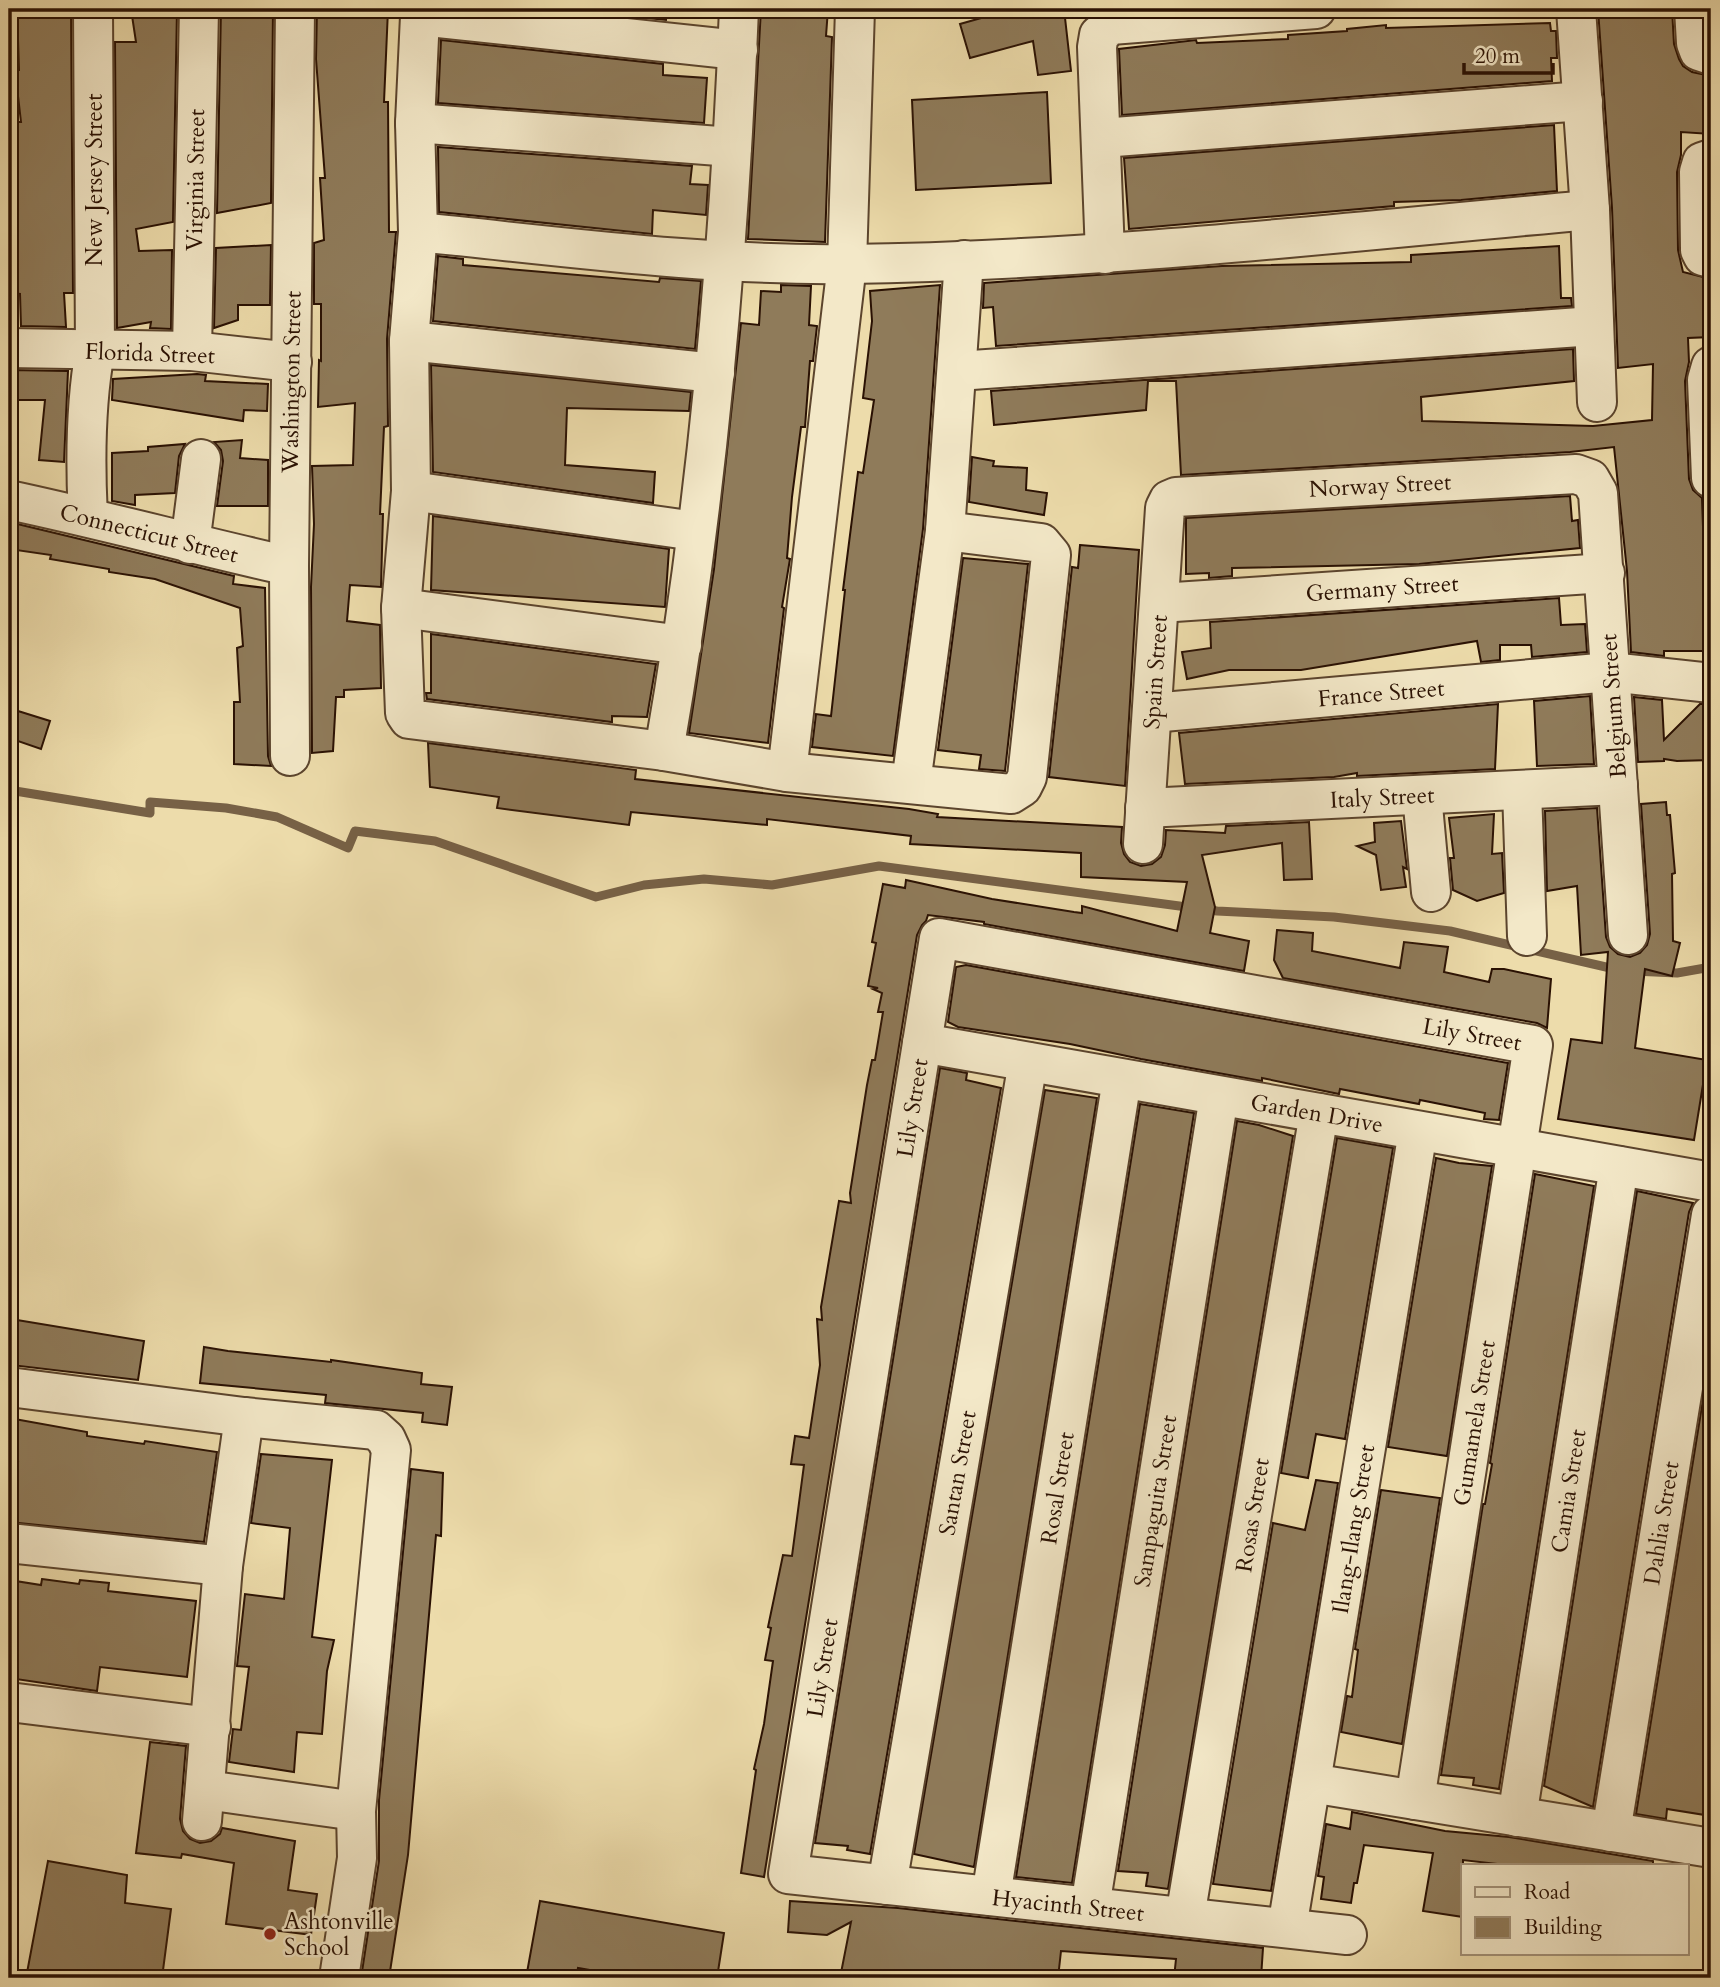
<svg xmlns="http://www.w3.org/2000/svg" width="1720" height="1987" font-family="Cardo,serif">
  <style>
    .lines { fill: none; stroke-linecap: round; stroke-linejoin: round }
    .stream { stroke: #776146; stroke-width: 9 }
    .building { fill: #8f7b5a; stroke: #2a1103; stroke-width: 2 }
    .minor-casing { stroke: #5b442d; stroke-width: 42 }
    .minor { stroke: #f3e8c8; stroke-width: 38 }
    .poi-dot { fill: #8f2418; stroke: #f3e8c8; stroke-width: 2.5 }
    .labels { text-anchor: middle; stroke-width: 5; stroke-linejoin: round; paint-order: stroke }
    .street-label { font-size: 23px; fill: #2a1103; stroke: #f3e8c8 }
    .poi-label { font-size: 23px; fill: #2a1103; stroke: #f3e8c8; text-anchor: start }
  </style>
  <rect width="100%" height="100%" fill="#eddcab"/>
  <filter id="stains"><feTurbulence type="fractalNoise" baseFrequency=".00286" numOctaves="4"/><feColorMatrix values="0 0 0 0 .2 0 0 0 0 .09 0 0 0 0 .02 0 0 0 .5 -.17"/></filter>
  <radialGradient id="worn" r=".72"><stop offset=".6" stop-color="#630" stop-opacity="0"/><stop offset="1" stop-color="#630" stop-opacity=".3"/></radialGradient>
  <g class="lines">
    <g class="stream">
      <polyline points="9,790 150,813 150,802 226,808 277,817 348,848 355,831 435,841 596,897 644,885 704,879 772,885 879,866 1217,911 1334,917 1450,931 1619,970"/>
      <polyline points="1633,971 1677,973 1711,967"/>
    </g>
  </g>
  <g class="building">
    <polygon points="17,9 71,9 73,293 64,293 66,327 21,326 20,294 12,293 13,242 9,241 10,189 14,189 16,122 21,122 15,70 19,70"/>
    <polygon points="131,9 177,9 173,222 136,229 139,251 172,250 171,329 150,328 151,322 117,328 115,42 136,42"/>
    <polygon points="221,9 273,9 271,203 217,213"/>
    <polygon points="317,9 388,9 384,102 388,102 389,232 396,232 387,339 388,426 384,427 380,514 383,514 381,587 350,585 347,621 380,625 381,688 344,690 344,697 336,697 333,751 312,753 311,587 314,524 312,466 353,465 355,403 318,407 319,360 321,361 321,304 314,304 314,243 324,240 320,178 325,178 316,59"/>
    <polygon points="558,9 667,9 666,20"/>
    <polygon points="761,9 828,9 826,36 832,37 825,242 748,239"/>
    <polygon points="1013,9 1064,9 1071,71 1038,75 1033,41 970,58 960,24"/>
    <polygon points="1598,9 1672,9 1674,44 1679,59 1683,66 1692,72 1711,76 1711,134 1681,132 1681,155 1677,172 1678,250 1683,272 1711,279 1711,337 1688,338 1689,362 1685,381 1689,479 1693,490 1702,498 1706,612 1709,612 1710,651 1664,651 1664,656 1631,652 1627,571 1614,447 1570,452 1181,475 1176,381 1148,381 1146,410 994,425 991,391 1573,349 1574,381 1421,397 1422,421 1593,426 1652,420 1653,364 1618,368 1612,208"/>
    <polygon points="1550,23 1551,31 1556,31 1557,58 1551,58 1552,81 1122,115 1119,49 1196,40 1197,43 1288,39 1288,35 1347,31 1347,29 1386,25 1386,28"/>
    <polygon points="441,40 663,64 663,75 707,78 704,123 438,103"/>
    <polygon points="1047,92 1051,183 916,190 912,100"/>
    <polygon points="1554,125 1557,191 1461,200 1394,202 1394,206 1129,229 1124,158"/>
    <polygon points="438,147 692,166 690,184 708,185 706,215 653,210 652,234 439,212"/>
    <polygon points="271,245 270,305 238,305 238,320 214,328 216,248"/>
    <polygon points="1559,246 1561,298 1571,298 1572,306 996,346 993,307 983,308 984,283 1222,266 1411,262 1411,255"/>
    <polygon points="438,256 463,259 463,265 659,282 660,278 701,281 695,349 433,321"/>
    <polygon points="781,285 811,286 809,325 817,326 813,361 810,361 805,427 801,427 792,497 787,558 790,559 782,607 784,608 768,743 689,733 714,569 741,323 759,325 761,291 781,292"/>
    <polygon points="940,285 923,529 893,756 812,747 816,714 831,716 845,590 843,590 858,472 863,473 874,400 863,398 872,321 870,291"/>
    <polygon points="431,365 691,392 689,411 567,408 565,465 655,472 653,503 433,472"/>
    <polygon points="9,370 68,371 64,462 39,460 45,400 9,400"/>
    <polygon points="197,374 206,375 205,381 268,384 267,411 244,410 243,421 112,400 113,379"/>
    <polygon points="242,440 240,458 268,460 268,506 217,506 223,461 221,450 214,442"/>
    <polygon points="185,444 179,456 175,493 135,495 135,505 112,501 112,453 148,451 148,447"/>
    <polygon points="972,457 994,461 993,466 1027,468 1026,490 1047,493 1044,515 969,502"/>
    <polygon points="1570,496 1572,521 1578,520 1580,548 1419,564 1232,568 1232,576 1209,578 1209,573 1186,574 1186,518"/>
    <polygon points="433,516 669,549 665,607 431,590"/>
    <polygon points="9,522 234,576 233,584 265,588 268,756 271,766 234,764 234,702 240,702 237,648 243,646 240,608 155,579 109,572 109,569 50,559 51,555 9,549"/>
    <polygon points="1080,545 1139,550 1125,786 1049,777 1072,567 1078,568"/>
    <polygon points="963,558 1028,564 1005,771 979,769 981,755 938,750"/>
    <polygon points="1559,598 1561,625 1585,624 1587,652 1532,657 1531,645 1500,645 1500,660 1481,662 1477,641 1301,670 1229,670 1187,679 1182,652 1211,648 1210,622"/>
    <polygon points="431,634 656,664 647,717 612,716 612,722 427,699 426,693 431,693"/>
    <polygon points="1590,696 1594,764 1537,766 1534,701"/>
    <polygon points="1634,697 1662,700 1664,740 1700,704 1711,704 1711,760 1677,761 1664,759 1664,761 1638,762"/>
    <polygon points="1498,704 1495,769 1357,776 1357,773 1334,777 1185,784 1179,733"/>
    <polygon points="18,711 50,721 41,749 9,738"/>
    <polygon points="428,743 636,770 635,779 909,809 938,814 937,817 1122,827 1121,843 1124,854 1130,862 1141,866 1152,864 1161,857 1165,845 1166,830 1225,833 1226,826 1309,822 1312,879 1284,880 1282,843 1202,855 1215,907 1210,933 1249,941 1244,971 984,924 984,922 928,915 926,921 922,925 917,935 764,1877 741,1873 756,1770 754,1769 764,1724 773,1661 765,1660 771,1628 768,1627 783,1555 792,1556 804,1465 791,1464 795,1436 809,1438 820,1365 817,1319 822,1320 821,1307 839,1201 851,1203 850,1193 867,1085 872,1060 875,1060 883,1012 878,1012 882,993 873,989 878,988 868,986 876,943 872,942 883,884 905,888 906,880 992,899 1074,912 1082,913 1082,906 1177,931 1187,882 1081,877 1081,853 910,844 911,836 767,819 767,825 631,812 629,825 497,808 499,797 430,787"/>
    <polygon points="1666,802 1667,815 1670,815 1675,873 1672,874 1673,941 1680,943 1672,976 1645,969 1635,1048 1707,1060 1694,1140 1558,1119 1571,1039 1602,1043 1608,952 1581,955 1577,886 1547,891 1545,811 1597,808 1606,937 1610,947 1618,954 1630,957 1640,953 1647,945 1650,934 1641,804"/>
    <polygon points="1494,814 1492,854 1502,853 1504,893 1477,901 1453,890 1450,858 1454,858 1449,818"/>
    <polygon points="1401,821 1407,869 1403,867 1406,887 1381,890 1376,855 1357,846 1375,842 1374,823"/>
    <polygon points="1277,930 1313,933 1312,951 1400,968 1404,942 1448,947 1444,972 1489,982 1492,969 1504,969 1551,979 1547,1028 1537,1023 1283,978 1274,960"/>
    <polygon points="966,965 1508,1063 1499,1120 1484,1119 1485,1113 1420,1100 1419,1104 1340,1089 1339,1094 1262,1078 1262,1081 1141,1059 1070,1044 958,1027 948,1022 956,967"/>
    <polygon points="940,1068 967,1073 966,1080 1001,1088 870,1854 847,1850 848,1846 815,1843"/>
    <polygon points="1045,1090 1097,1098 974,1867 914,1854"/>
    <polygon points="1140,1104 1194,1113 1072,1883 1016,1877"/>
    <polygon points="1237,1121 1259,1125 1293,1136 1168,1889 1146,1886 1148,1873 1118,1871"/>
    <polygon points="1337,1138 1393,1148 1345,1439 1316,1434 1308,1478 1281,1473"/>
    <polygon points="1436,1158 1459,1163 1492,1166 1447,1456 1388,1447"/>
    <polygon points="1535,1174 1594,1186 1499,1789 1473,1785 1474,1778 1441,1775 1483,1504 1485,1504 1492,1464 1490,1463"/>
    <polygon points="1637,1191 1693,1203 1689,1212 1593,1807 1544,1786"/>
    <polygon points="17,1320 144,1341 138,1380 11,1365"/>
    <polygon points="204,1347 228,1351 331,1362 331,1360 422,1373 421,1384 452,1387 447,1425 422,1422 423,1413 325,1403 326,1395 200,1383"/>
    <polygon points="1711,1350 1711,1776 1705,1815 1667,1809 1666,1819 1636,1814"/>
    <polygon points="9,1418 87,1432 87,1436 144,1444 145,1441 217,1452 204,1542 9,1522 18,1470 17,1469 18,1462 9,1461"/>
    <polygon points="261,1454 332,1460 312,1637 334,1640 327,1671 322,1734 297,1732 294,1772 229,1762 233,1729 241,1730 249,1667 237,1666 245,1594 284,1599 290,1528 251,1523"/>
    <polygon points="411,1469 443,1473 441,1536 436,1535 408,1855 389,1978 361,1978 379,1861 379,1800"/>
    <polygon points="1316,1480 1338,1483 1271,1891 1213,1884 1273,1523 1305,1530"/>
    <polygon points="1381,1490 1440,1498 1402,1744 1341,1732 1347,1696 1352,1697 1358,1650 1355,1649"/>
    <polygon points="42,1579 79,1584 80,1580 109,1583 108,1591 196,1601 187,1677 100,1667 97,1691 9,1678 9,1580 41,1585"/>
    <polygon points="150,1742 186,1746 180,1819 183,1831 190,1839 200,1843 211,1841 220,1834 222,1828 295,1841 288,1890 317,1894 311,1935 226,1924 234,1863 182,1854 181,1858 136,1853"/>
    <polygon points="1352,1812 1445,1831 1509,1837 1653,1861 1653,1866 1515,1866 1463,1860 1463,1917 1423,1911 1433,1853 1364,1845 1357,1883 1354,1883 1351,1903 1321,1899 1324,1877 1318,1876 1326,1824 1350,1829"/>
    <polygon points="48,1861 127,1875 125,1903 171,1909 162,1978 26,1978"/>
    <polygon points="540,1901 724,1933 717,1978 635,1978 578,1968 576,1978 526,1978"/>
    <polygon points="790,1901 898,1908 1263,1948 1261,1978 1174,1978 1176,1959 1061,1951 1058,1978 840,1978 851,1922 827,1935 788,1932"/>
  </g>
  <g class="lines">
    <g class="minor-casing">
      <g id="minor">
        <polyline points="418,9 420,16 415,123 418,232 409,341 411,491 401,608 405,713 409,719 664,751 787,772 1011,794 1022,787 1027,777 1051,555 1041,543 945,531"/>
        <polyline points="1576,9 1590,210 1597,402"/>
        <polyline points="1694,9 1696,43 1699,51 1711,55"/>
        <polyline points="420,16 738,50"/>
        <polyline points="415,123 732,147"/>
        <polyline points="1102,138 1583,101"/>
        <polyline points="1711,159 1702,162 1699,172 1700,250 1703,256 1711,258"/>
        <path d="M418 232C560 246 704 266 848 264 1096 261 1343 232 1590 210"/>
        <polyline points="1105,254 1097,47 1099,35 1111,25 1316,9"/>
        <polyline points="409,341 715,373"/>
        <polyline points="9,348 192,351 292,362"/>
        <polyline points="192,351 199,9"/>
        <polyline points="1711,366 1707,380 1711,478"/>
        <polyline points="958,371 1594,326"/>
        <polyline points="411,491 695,531"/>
        <path d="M9 500C103 520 195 545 289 566"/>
        <path d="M88 517C85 461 85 406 95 351L93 9"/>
        <polyline points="190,544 201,459"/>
        <polyline points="1160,603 1605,573"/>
        <polyline points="401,608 682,645"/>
        <polyline points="1152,713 1610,672 1711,683"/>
        <path d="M664 751C707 506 729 257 739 9"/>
        <polyline points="290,756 289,566 295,9"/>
        <polyline points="787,772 847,264 855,9"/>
        <polyline points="911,783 945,531 964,260"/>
        <polyline points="1522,790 1527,936"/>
        <polyline points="1422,795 1431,892"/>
        <polyline points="1145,808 1618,785"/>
        <polyline points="1143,844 1165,508 1169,500 1176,497 1576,474 1590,479 1598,493 1628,935"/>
        <polyline points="922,1043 1711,1182"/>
        <polyline points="9,1387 244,1417 376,1430 386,1439 391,1450 356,1811 357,1858 339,1978"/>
        <polyline points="9,1543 223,1566"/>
        <polyline points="9,1702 211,1727"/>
        <polyline points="1311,1783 1711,1848"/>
        <polyline points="206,1790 356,1811"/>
        <polyline points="1517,1817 1619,1166"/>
        <polyline points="202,1821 223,1566 244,1417"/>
        <polyline points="1611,1832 1711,1215"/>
        <polyline points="887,1885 1028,1062"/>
        <polyline points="991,1896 1122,1079"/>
        <polyline points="1090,1907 1219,1096"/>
        <polyline points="1185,1917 1319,1113"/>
        <polyline points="1287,1928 1418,1131"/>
        <polyline points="1347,1935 788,1874 939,938 1533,1045 1415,1800"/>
      </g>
    </g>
    <use href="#minor" class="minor"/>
  </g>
  <circle class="poi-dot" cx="270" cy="1934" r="7"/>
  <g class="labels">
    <g class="street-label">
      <text transform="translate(94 180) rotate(-90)" y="8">New Jersey Street</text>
      <text transform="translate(195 180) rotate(-89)" y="8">Virginia Street</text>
      <text transform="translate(150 353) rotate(2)" y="8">Florida Street</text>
      <text transform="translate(291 382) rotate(-89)" y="8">Washington Street</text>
      <text transform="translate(1380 485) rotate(-3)" y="8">Norway Street</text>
      <text transform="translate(149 533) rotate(14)" y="8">Connecticut Street</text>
      <text transform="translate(1382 588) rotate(-4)" y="8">Germany Street</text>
      <text transform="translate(1155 672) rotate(-86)" y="8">Spain Street</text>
      <text transform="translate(1381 693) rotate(-5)" y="8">France Street</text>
      <text transform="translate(1613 706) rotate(-94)" y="8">Belgium Street</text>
      <text transform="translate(1382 797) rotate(-3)" y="8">Italy Street</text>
      <text transform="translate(1472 1034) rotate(10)" y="8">Lily Street</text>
      <text transform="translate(912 1108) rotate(-81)" y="8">Lily Street</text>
      <text transform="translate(1317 1113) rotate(10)" y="8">Garden Drive</text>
      <text transform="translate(1474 1423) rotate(-81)" y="8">Gumamela Street</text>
      <text transform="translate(957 1473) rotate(-80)" y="8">Santan Street</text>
      <text transform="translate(1057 1488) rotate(-81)" y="8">Rosal Street</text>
      <text transform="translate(1568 1491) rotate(-81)" y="8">Camia Street</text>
      <text transform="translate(1155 1501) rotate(-81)" y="8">Sampaguita Street</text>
      <text transform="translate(1252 1515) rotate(-81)" y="8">Rosas Street</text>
      <text transform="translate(1661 1523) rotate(-81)" y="8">Dahlia Street</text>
      <text transform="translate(1353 1529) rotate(-81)" y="8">Ilang-Ilang Street</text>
      <text transform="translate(822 1668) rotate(-81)" y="8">Lily Street</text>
      <text transform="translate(1068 1905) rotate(6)" y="8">Hyacinth Street</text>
    </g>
    <g class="poi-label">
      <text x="284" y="1929">Ashtonville<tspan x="284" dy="26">School</tspan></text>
    </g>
  </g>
  <rect width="1720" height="1987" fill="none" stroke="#eddcab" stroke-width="35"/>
  <rect x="10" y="10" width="1699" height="1966" fill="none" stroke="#2a1103" stroke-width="3.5"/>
  <rect x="18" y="18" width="1685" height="1952" fill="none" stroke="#2a1103" stroke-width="2"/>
  <rect x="1461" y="1864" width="228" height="91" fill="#f3e8c8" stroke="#a39279" stroke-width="2"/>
  <rect x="1475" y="1887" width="35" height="10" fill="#f3e8c8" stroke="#a39279" stroke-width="2"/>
  <text x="1524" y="1899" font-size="21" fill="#2a1103">Road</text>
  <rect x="1475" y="1917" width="35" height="21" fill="#8f7b5a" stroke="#a39279" stroke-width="2"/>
  <text x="1524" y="1934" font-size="21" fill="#2a1103">Building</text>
  <path d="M1464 63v10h89v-10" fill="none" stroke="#2a1103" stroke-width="3.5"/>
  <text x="1475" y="63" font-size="21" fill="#2a1103" stroke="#f3e8c8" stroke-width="5" paint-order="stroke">20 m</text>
  <rect width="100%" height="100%" filter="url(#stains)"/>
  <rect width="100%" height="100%" fill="url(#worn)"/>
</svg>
